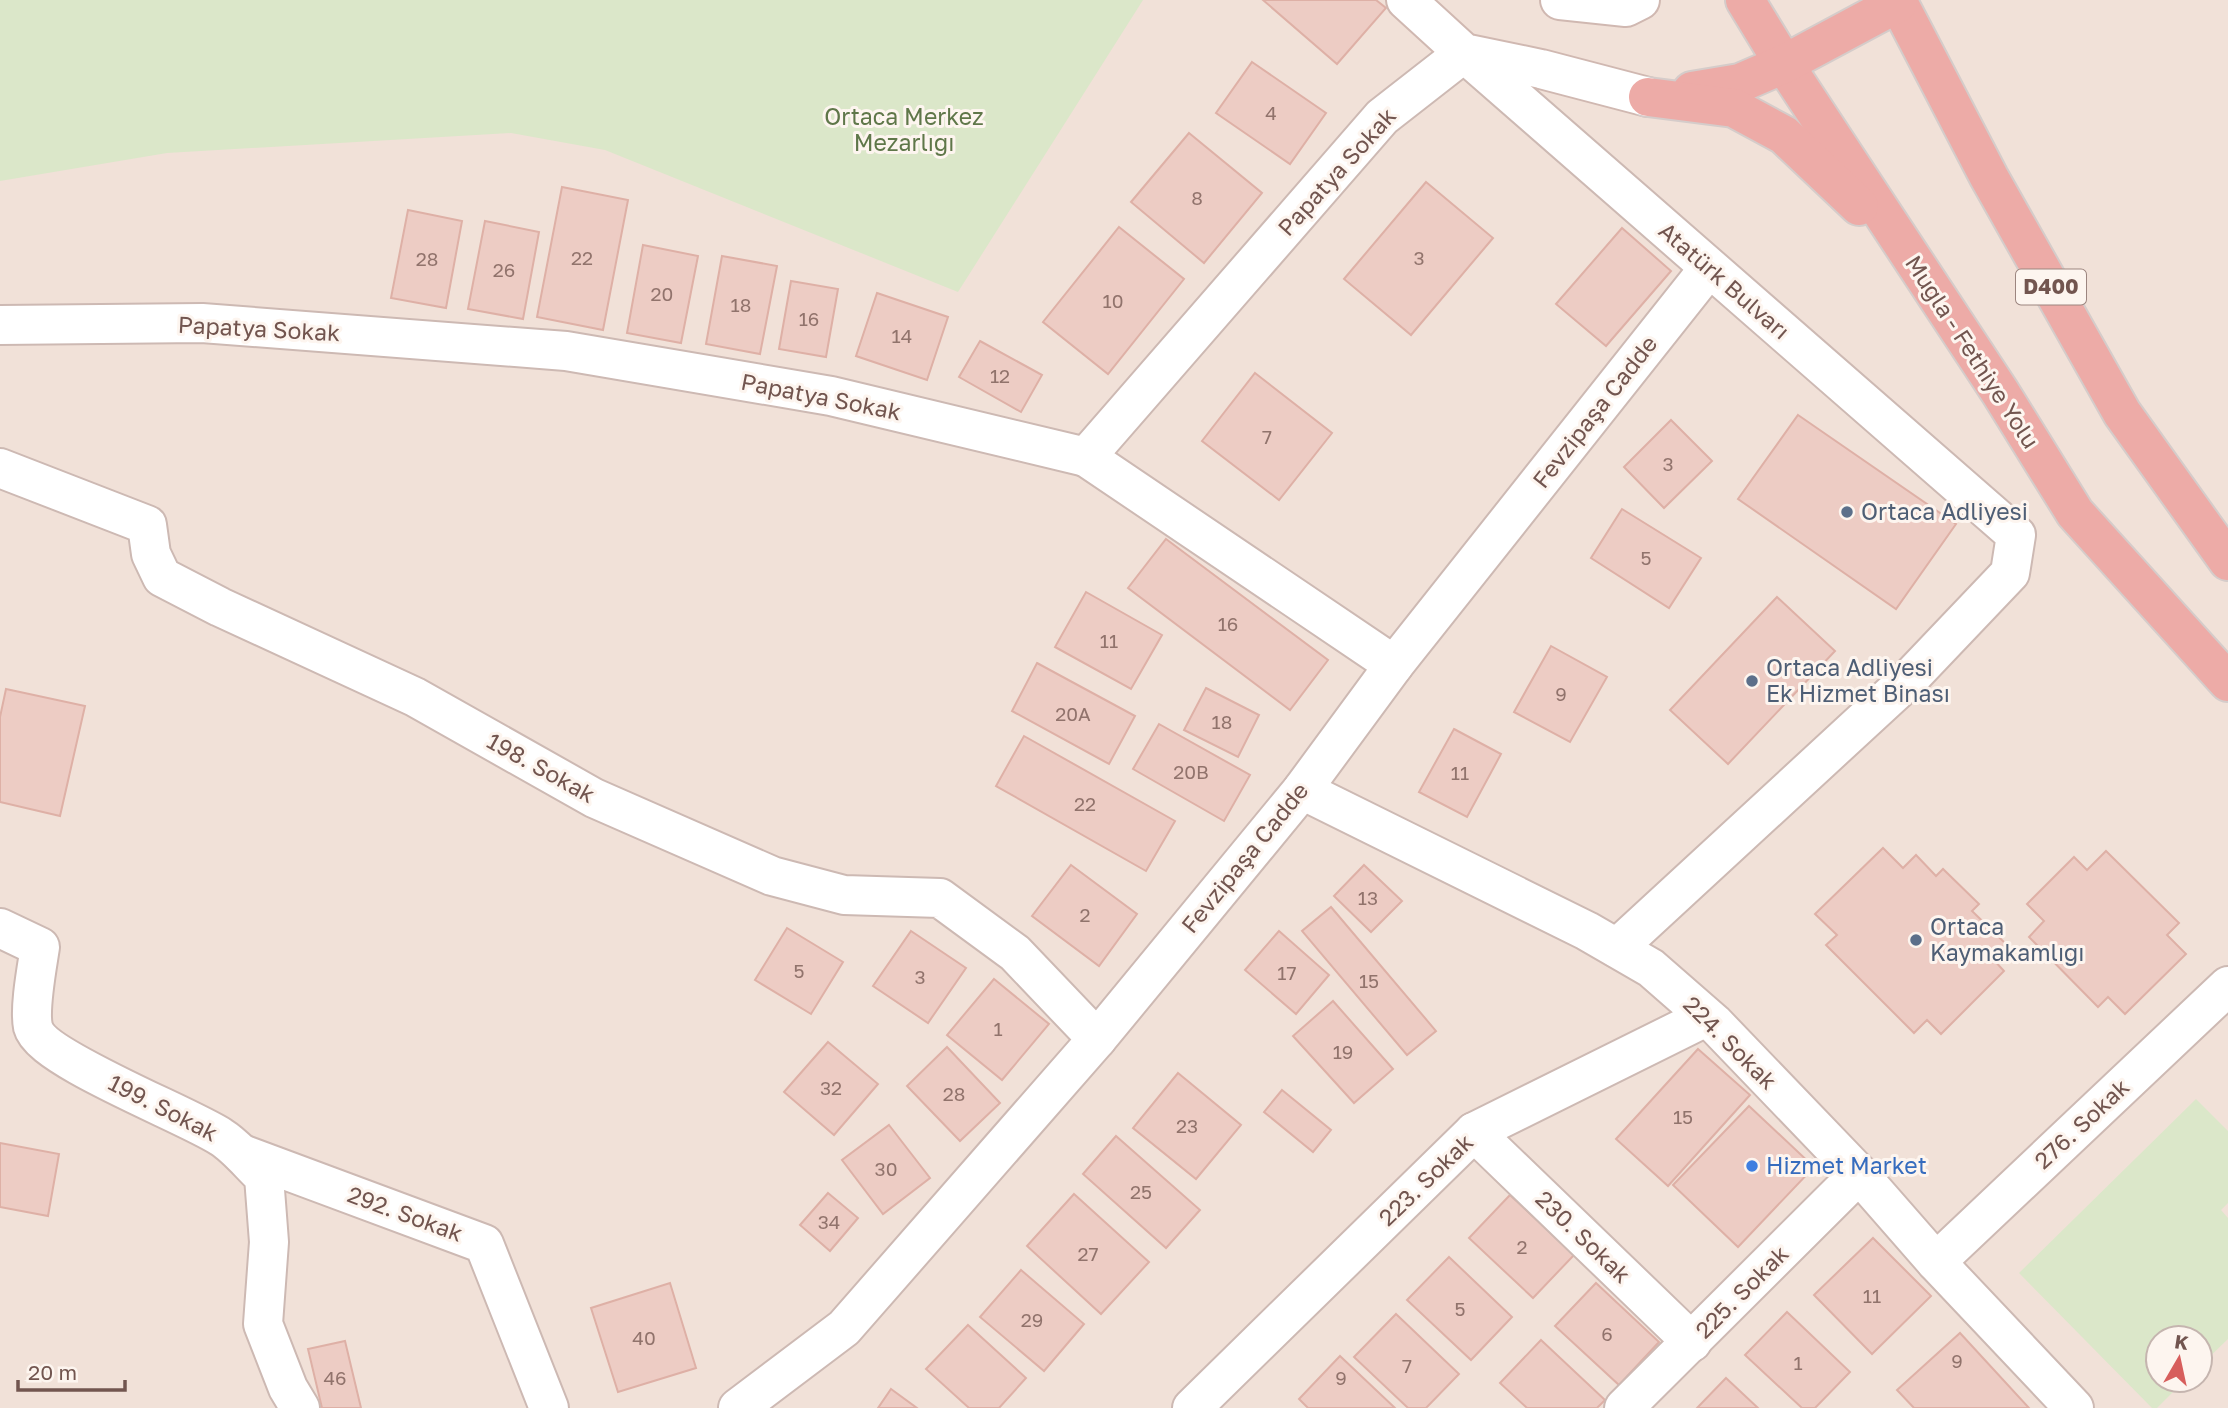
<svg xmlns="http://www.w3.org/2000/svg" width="2228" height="1408" font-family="'Golos Text',sans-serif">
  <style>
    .residential { fill: #f1e1d8; fill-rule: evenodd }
    .green { fill: #dbe7c9 }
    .building { fill: #edccc4; stroke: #deb0a6; stroke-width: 2 }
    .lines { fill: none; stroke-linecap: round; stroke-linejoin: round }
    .street-casing { stroke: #cdb9b3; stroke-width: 42 }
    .secondary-casing { stroke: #d0b8b1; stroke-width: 42 }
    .highway-casing { stroke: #d5ccca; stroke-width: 42 }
    .street { stroke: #fff; stroke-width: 38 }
    .secondary { stroke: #fff; stroke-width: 38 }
    .highway { stroke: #edaba7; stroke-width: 38 }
    .service-dot { fill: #5c6f8a; stroke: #fdf5ef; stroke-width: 2.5 }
    .shop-dot { fill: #3f7fe0; stroke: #fdf5ef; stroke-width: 2.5 }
    .labels { text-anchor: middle; stroke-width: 6; stroke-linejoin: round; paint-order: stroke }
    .number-label { font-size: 19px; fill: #91736c }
    .shield { fill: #fdf5ef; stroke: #9c857f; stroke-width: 2 }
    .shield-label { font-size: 21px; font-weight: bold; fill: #72554f }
    .park-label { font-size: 23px; fill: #5f7749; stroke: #fdf5ef }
    .street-label { font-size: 23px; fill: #72554f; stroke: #fdf5ef }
    .service-label { font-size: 23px; fill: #4e5e75; stroke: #fdf5ef; text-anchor: start }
    .shop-label { font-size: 23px; fill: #366cbe; stroke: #fdf5ef; text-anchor: start }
  </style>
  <rect width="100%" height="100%" fill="#faf0e9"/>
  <path class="residential" d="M0 0H2228V1408H0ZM2158 1338H2200V1380H2158Z"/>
  <g class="green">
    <polygon points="0,0 1143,0 958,292 605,150 511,133 167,153 0,181"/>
    <polygon points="2196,1099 2228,1131 2228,1203 2221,1210 2228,1218 2228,1339 2200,1366 2200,1338 2158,1338 2158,1380 2185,1380 2157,1408 2152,1408 2019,1273"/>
  </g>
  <g class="building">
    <polygon points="1263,0 1376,0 1386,8 1337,64"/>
    <polygon points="1252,62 1326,113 1290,164 1216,113"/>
    <polygon points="1189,133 1262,193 1204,263 1131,202"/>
    <polygon points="1426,182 1493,238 1411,335 1344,279"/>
    <polygon points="562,187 628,200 603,330 537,317"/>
    <polygon points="408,210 462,221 446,308 391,298"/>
    <polygon points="485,221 539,232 523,319 468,309"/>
    <polygon points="1119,227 1184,279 1108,374 1043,322"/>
    <polygon points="1622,228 1671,271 1606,346 1556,304"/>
    <polygon points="643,245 698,256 681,343 627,333"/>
    <polygon points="722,256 777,266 760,354 706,344"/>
    <polygon points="791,281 838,289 826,357 779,349"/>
    <polygon points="877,293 948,317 927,380 856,356"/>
    <polygon points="980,341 1042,375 1021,412 959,377"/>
    <polygon points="1255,373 1332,433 1279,500 1202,441"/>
    <polygon points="1798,415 1956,524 1896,609 1738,499"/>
    <polygon points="1671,420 1712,461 1664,508 1624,467"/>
    <polygon points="1622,509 1701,558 1669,608 1591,558"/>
    <polygon points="1166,539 1328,660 1290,710 1128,588"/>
    <polygon points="1086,592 1162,635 1131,689 1055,647"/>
    <polygon points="1777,597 1835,651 1728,764 1670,710"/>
    <polygon points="1551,646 1607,677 1570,742 1514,712"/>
    <polygon points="1037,663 1135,716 1109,764 1012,711"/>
    <polygon points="1206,688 1259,715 1238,757 1184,730"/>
    <polygon points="6,689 85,706 60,816 0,802 0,717"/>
    <polygon points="1159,724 1250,775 1224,821 1133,769"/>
    <polygon points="1454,729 1501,754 1467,817 1419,792"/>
    <polygon points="1024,736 1175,821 1146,871 996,786"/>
    <polygon points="1883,848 1903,868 1916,855 1936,876 1943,869 1979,904 1972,911 2006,944 1992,958 2004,971 1941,1034 1927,1020 1914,1033 1826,945 1837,935 1815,914"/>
    <polygon points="2106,851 2179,923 2167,935 2186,954 2125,1014 2108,997 2098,1007 2029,937 2044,921 2027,904 2074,857 2087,870"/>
    <polygon points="1071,865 1137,914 1099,966 1032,916"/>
    <polygon points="1364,865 1402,901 1371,932 1334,896"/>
    <polygon points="1331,907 1436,1031 1407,1055 1302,931"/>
    <polygon points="787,928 843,962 811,1014 755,980"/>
    <polygon points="911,931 966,968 928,1023 873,986"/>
    <polygon points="1279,931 1329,975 1296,1014 1245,970"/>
    <polygon points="994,979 1049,1024 1002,1080 947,1035"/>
    <polygon points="1333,1001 1393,1069 1354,1103 1293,1036"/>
    <polygon points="828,1042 878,1084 834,1135 784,1092"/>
    <polygon points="947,1047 1000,1103 960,1141 907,1086"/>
    <polygon points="1698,1049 1750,1095 1668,1186 1616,1139"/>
    <polygon points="1178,1073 1241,1125 1196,1179 1133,1128"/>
    <polygon points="1282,1090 1331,1130 1313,1152 1264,1112"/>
    <polygon points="1749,1106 1814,1167 1738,1247 1673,1185"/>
    <polygon points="889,1125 930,1178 883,1214 842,1160"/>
    <polygon points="1116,1136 1200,1210 1166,1248 1083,1174"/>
    <polygon points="0,1143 59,1154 48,1216 0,1207"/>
    <polygon points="828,1193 858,1218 830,1251 800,1225"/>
    <polygon points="1074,1194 1149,1262 1101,1314 1027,1246"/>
    <polygon points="1510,1195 1574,1255 1533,1298 1469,1238"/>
    <polygon points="1873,1238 1931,1296 1872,1354 1814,1295"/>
    <polygon points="1449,1257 1512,1317 1471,1360 1407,1300"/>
    <polygon points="1021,1270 1084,1324 1044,1371 980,1317"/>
    <polygon points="670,1283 696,1368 618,1392 591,1308"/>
    <polygon points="1596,1283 1659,1342 1619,1385 1555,1326"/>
    <polygon points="1787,1312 1850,1372 1815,1408 1802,1408 1745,1355"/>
    <polygon points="1396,1314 1459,1374 1426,1408 1408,1408 1354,1357"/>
    <polygon points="968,1325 1026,1378 999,1408 969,1408 926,1369"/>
    <polygon points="1960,1333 2029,1408 1914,1408 1897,1390"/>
    <polygon points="1541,1340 1605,1400 1597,1408 1527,1408 1500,1383"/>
    <polygon points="345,1341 361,1408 322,1408 308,1349"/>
    <polygon points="1340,1356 1395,1408 1308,1408 1299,1399"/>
    <polygon points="1726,1378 1758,1408 1697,1408"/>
    <polygon points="891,1389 917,1408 878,1408"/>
  </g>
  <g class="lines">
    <g class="street-casing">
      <g id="street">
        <polyline points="0,325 202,323 566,351 831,396 1086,457 1382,117 1464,53 2016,535 2010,573 1911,677 1617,948"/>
        <polyline points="1086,457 1394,665"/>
        <polyline points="0,468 147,525 151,554 162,577 220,607 415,697 594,798 772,876 844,895 940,898 1015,953 1097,1039"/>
        <polyline points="1302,790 1587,931 1651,968 1714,1023 1859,1174 1936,1262 2074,1408"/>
        <path d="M0 928 40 947C37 967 29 1008 33 1027 41 1059 188 1115 221 1137 237 1147 250 1164 264 1177L269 1242 263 1324 288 1388 300 1408"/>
        <polyline points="1474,1132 1692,1342"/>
        <polyline points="242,1154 484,1244 549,1408"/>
        <polyline points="1936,1262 2228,986"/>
        <polyline points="738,1408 844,1328 1097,1039 1302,790 1394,665 1709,268"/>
        <polyline points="1192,1408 1474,1132 1706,1017"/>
        <polyline points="1624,1408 1859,1174"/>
      </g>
    </g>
    <g class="secondary-casing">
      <g id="secondary">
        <polyline points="1406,0 1464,53 1541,69 1648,97"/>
        <polyline points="1560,0 1626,7 1640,0"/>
      </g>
    </g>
    <g class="highway-casing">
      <g id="highway">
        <polyline points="1745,0 1784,64 2000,392 2075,513 2228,682"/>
        <polyline points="1897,0 1989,177 2122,413 2228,561"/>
        <polyline points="1692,91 1740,83 1784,64 1898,3"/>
        <polyline points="1648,97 1734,108 1784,135 1859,206"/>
      </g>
    </g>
    <use href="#street" class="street"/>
    <use href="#secondary" class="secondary"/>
    <use href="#highway" class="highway"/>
  </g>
  <g class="service-dot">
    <circle cx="1847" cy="512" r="7"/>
    <circle cx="1752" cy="681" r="7"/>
    <circle cx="1916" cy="940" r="7"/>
  </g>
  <circle class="shop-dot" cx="1752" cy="1166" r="7"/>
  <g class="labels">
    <g class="number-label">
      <text x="1271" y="120">4</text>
      <text x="1197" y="205">8</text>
      <text x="582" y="265">22</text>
      <text x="1419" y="265">3</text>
      <text x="427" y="266">28</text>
      <text x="504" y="277">26</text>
      <text x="662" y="301">20</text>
      <text x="1113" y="308">10</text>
      <text x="741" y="312">18</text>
      <text x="809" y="326">16</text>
      <text x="902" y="343">14</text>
      <text x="1000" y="383">12</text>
      <text x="1267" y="444">7</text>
      <text x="1668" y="471">3</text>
      <text x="1646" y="565">5</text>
      <text x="1228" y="631">16</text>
      <text x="1109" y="648">11</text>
      <text x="1561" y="701">9</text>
      <text x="1073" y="721">20A</text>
      <text x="1222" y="729">18</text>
      <text x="1191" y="779">20B</text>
      <text x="1460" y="780">11</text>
      <text x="1085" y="811">22</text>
      <text x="1368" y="905">13</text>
      <text x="1085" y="922">2</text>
      <text x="799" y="978">5</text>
      <text x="1287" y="980">17</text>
      <text x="920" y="984">3</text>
      <text x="1369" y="988">15</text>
      <text x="998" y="1036">1</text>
      <text x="1343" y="1059">19</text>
      <text x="831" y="1095">32</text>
      <text x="954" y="1101">28</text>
      <text x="1683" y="1124">15</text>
      <text x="1187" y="1133">23</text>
      <text x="886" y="1176">30</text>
      <text x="1141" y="1199">25</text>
      <text x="829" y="1229">34</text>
      <text x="1522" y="1254">2</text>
      <text x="1088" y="1261">27</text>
      <text x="1872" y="1303">11</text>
      <text x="1460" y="1316">5</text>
      <text x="1032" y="1327">29</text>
      <text x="1607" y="1341">6</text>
      <text x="644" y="1345">40</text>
      <text x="1957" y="1368">9</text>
      <text x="1798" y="1370">1</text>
      <text x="1407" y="1373">7</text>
      <text x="335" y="1385">46</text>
      <text x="1341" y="1385">9</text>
    </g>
    <rect class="shield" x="2016" y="269.5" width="70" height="35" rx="5"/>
    <g class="shield-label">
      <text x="2051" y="294">D400</text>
    </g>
    <g class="park-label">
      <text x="904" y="125">Ortaca Merkez<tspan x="904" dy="26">Mezarlığı</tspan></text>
    </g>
    <g class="street-label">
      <text transform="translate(1337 172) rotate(-48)" y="8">Papatya Sokak</text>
      <text transform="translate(1724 281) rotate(41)" y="8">Atatürk Bulvarı</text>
      <text transform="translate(259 329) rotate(3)" y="8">Papatya Sokak</text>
      <text transform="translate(1972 352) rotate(57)" y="8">Muğla - Fethiye Yolu</text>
      <text transform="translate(821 397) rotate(11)" y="8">Papatya Sokak</text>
      <text transform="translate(1595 412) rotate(-52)" y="8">Fevzipaşa Cadde</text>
      <text transform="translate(541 768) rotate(29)" y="8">198. Sokak</text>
      <text transform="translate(1245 858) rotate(-51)" y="8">Fevzipaşa Cadde</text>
      <text transform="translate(1730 1043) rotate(45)" y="8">224. Sokak</text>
      <text transform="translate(163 1108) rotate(27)" y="8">199. Sokak</text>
      <text transform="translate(2082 1124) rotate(-43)" y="8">276. Sokak</text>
      <text transform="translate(1426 1180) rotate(-44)" y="8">223. Sokak</text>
      <text transform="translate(405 1214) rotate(20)" y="8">292. Sokak</text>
      <text transform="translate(1583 1237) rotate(44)" y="8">230. Sokak</text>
      <text transform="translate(1742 1292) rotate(-45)" y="8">225. Sokak</text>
    </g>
    <g class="service-label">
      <text x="1861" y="520">Ortaca Adliyesi</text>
      <text x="1766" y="676">Ortaca Adliyesi<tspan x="1766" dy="26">Ek Hizmet Binası</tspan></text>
      <text x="1930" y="935">Ortaca<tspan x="1930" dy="26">Kaymakamlığı</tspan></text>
    </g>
    <g class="shop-label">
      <text x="1766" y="1174">Hizmet Market</text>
    </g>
  </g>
  <g transform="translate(2179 1359) rotate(9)"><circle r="33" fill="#fdf5ef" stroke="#c5b5af" stroke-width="2"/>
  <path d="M0-5L12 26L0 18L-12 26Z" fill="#d75e5c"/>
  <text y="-10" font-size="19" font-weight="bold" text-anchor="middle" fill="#72554f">K</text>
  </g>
  <path d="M18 1380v10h107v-10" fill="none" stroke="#72554f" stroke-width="3.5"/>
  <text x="28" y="1380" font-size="21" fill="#72554f" stroke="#fdf5ef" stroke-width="5" paint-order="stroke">20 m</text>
</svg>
